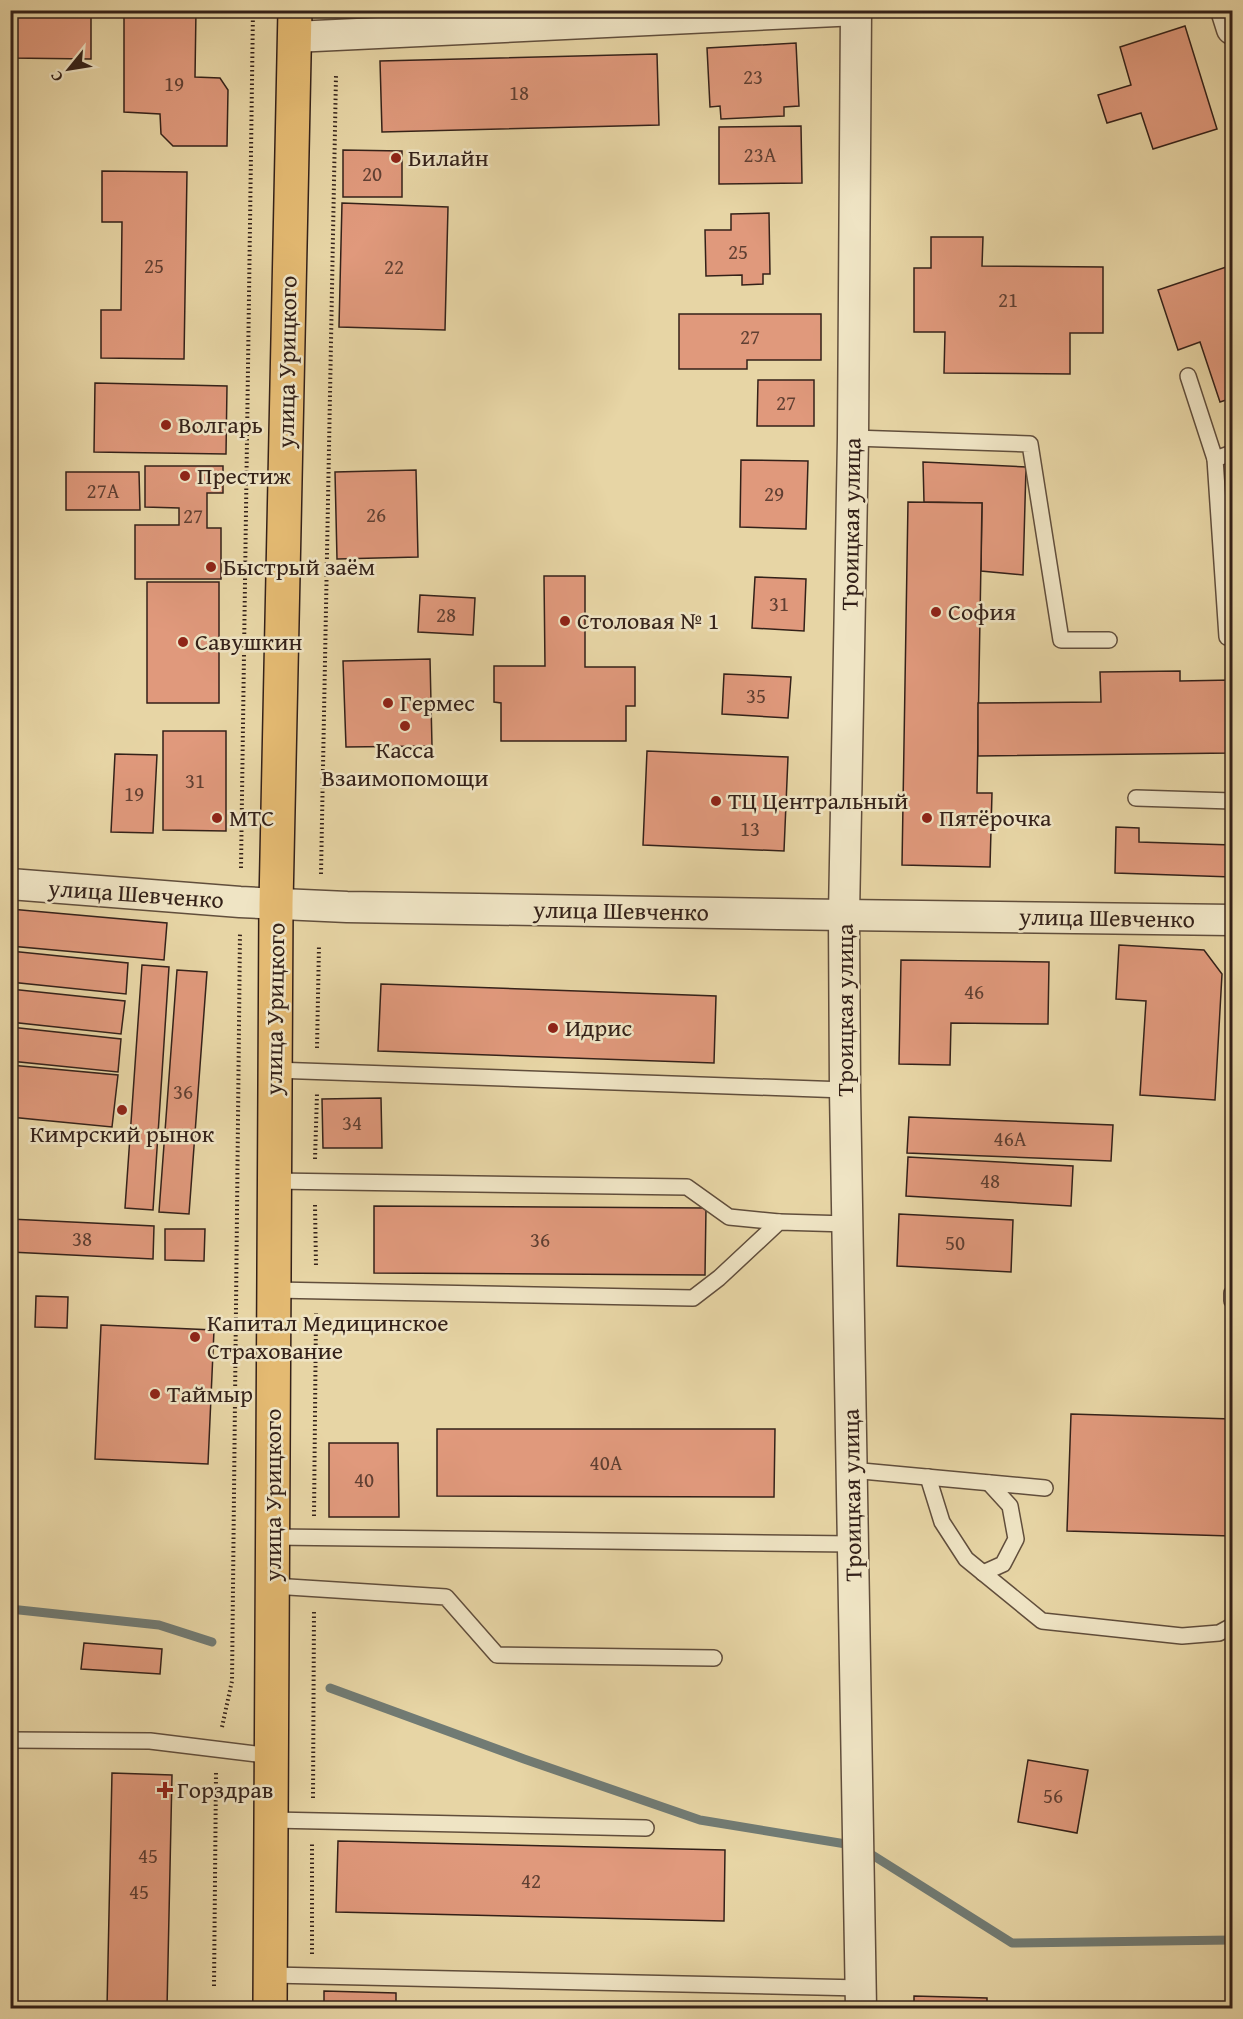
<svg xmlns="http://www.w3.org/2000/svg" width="1243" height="2019" font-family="'Gentium Book Plus',serif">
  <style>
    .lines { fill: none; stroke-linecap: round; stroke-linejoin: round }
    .stream { stroke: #717b74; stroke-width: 9 }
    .building { fill: #e0997c; stroke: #342119; stroke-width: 1.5 }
    .service-casing { stroke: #614e3c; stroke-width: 18 }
    .minor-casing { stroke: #614e3c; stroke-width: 33 }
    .primary-casing { stroke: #342119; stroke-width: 36 }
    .path { stroke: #342119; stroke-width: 4; stroke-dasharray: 1.5 3; stroke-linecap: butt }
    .service { stroke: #efe4c4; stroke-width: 15 }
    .minor { stroke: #efe4c4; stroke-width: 30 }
    .primary { stroke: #e4ba72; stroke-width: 33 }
    .poi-dot { fill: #8f2418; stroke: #efe4c4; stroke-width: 2 }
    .labels { text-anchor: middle; stroke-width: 5; stroke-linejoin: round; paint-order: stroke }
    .number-label { font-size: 21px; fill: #5f3f32 }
    .poi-label { font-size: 24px; fill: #342119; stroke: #efe4c4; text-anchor: start }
    .street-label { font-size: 24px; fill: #342119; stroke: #efe4c4 }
  </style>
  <rect width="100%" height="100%" fill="#e7d5a5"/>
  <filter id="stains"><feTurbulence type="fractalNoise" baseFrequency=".00333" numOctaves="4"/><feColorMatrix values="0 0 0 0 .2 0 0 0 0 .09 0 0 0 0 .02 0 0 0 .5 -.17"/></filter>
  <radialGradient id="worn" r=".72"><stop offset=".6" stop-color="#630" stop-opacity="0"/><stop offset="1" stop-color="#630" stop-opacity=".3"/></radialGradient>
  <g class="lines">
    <g class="stream">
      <polyline points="10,1609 159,1625 212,1642"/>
      <polyline points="330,1688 524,1759 700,1820 858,1846 1012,1943 1232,1940"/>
    </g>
  </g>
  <g class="building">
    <polygon points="10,10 91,10 91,59 10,58"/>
    <polygon points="124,10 196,10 195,77 220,78 228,90 227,146 173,146 161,134 160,114 124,112"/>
    <polygon points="1185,26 1217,129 1153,149 1141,113 1107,123 1098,95 1131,85 1120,47"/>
    <polygon points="796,43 799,106 784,107 784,116 721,119 720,106 710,107 707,48"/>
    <polygon points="657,54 659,125 382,132 380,61"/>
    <polygon points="801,126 802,183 719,184 719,127"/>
    <polygon points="343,150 402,151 402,197 343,197"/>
    <polygon points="102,171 187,172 184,359 101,358 101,310 121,310 122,222 102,222"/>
    <polygon points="342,203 448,207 445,330 339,327"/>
    <polygon points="769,213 770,274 763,274 763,284 742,285 742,275 706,276 705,230 731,230 731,214"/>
    <polygon points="931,237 983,237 982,266 1103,267 1103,333 1070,333 1070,374 944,373 945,332 914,332 914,268 931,268"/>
    <polygon points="1232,265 1232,398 1220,402 1200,342 1178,350 1158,290"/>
    <polygon points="679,314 821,314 821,360 747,360 747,369 679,369"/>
    <polygon points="758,380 814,380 814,426 757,426"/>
    <polygon points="95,383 227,386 226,454 94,452"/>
    <polygon points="741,460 808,461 806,529 740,527"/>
    <polygon points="923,462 1026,467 1023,575 981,571 982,503 924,502"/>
    <polygon points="145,466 223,466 223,493 207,493 207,528 221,528 221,579 135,579 135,525 179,525 179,508 145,507"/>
    <polygon points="416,470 418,557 337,559 335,472"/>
    <polygon points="66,472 139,472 140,510 66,510"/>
    <polygon points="908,502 982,503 977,793 992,793 990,867 902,865"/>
    <polygon points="544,576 585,576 585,667 635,667 635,706 626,706 626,741 501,741 501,703 494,702 494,666 545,666"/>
    <polygon points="755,577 806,579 804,631 752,628"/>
    <rect x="147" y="582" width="72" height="121"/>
    <polygon points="420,595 475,598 473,635 418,632"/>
    <polygon points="430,659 432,746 346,747 343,661"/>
    <polygon points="1180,671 1180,681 1232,680 1232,753 978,756 978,703 1101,702 1100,672"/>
    <polygon points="724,674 791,677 788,718 722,714"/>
    <polygon points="163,731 226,731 226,831 163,830"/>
    <polygon points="647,751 788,757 784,851 643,845"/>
    <polygon points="115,754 157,755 153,833 111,832"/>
    <polygon points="1116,827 1139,828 1139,842 1232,845 1232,877 1115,873"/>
    <polygon points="10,909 167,923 164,960 10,946"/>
    <polygon points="1119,945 1204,950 1222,974 1215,1100 1140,1095 1146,1001 1116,999"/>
    <polygon points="10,951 128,963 126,994 10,982"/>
    <polygon points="901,960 1049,962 1048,1024 951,1023 950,1065 899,1064"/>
    <polygon points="142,965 169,967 153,1210 125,1208"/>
    <polygon points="177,970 207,972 189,1214 159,1212"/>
    <polygon points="381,984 716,996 714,1063 378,1051"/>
    <polygon points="10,989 125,1001 121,1034 10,1022"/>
    <polygon points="10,1027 121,1039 118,1072 10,1061"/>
    <polygon points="10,1065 118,1075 112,1127 10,1117"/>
    <polygon points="381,1098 382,1148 323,1148 322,1099"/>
    <polygon points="909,1117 1113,1125 1111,1161 907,1153"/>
    <polygon points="908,1157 1073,1166 1071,1206 906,1196"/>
    <polygon points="374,1206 706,1208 705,1275 374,1273"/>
    <polygon points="899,1214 1013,1220 1011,1272 897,1266"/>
    <polygon points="10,1219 154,1226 153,1259 10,1252"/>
    <polygon points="165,1229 205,1229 204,1261 165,1260"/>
    <polygon points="36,1296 68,1297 67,1328 35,1327"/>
    <polygon points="101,1325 214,1330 208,1464 95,1459"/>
    <polygon points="1071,1414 1232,1419 1230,1536 1067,1531"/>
    <polygon points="437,1429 775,1429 774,1497 437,1496"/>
    <polygon points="329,1443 398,1443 399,1517 329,1517"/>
    <polygon points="84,1643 162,1649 160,1674 81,1669"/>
    <polygon points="1028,1760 1088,1770 1077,1833 1018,1822"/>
    <polygon points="112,1773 172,1775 167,2008 107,2008"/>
    <polygon points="338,1841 725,1850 724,1921 336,1912"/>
    <polygon points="324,1991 396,1993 396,2008 324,2008"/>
    <polygon points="914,1996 987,1998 987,2008 914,2008"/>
    <polygon points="1199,2004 1232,2005 1232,2008 1199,2008"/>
  </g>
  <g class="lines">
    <g class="service-casing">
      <g id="service">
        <polyline points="1188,376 1215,459"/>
        <polyline points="853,438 1030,444 1061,640 1109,640"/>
        <polyline points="1227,637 1215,459 1232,453"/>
        <polyline points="1136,798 1232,801"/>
        <polyline points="274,1070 845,1090"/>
        <polyline points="274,1181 687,1187 729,1217 779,1222"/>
        <polyline points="274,1290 693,1298 719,1278 779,1222 848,1224"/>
        <polyline points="1232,1301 1232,1293"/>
        <polyline points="851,1470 1045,1488"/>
        <polyline points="928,1477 942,1522 966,1559 1042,1621 1182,1636 1219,1633 1232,1626"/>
        <polyline points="273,1537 853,1544"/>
        <polyline points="983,1573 1003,1564 1016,1539 1010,1506 989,1483"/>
        <polyline points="273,1586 446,1597 497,1655 714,1658"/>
        <polyline points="10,1740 150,1741 272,1756"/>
        <polyline points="272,1820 646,1828"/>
        <polyline points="271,1975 861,1988"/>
      </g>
    </g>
    <g class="minor-casing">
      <g id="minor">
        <polyline points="856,10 853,438 844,915 845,1090 861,2008"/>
        <polyline points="1226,10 1232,29"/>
        <polyline points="294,37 858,10"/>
        <polyline points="10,884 240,902 347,907 844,915 1232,920"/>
      </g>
    </g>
    <g class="primary-casing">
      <polyline id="primary" points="270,2008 276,904 295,10"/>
    </g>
    <g class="path">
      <polyline points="241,868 253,10"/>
      <polyline points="321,874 336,75"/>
      <polyline points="317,1048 319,945"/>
      <polyline points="315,1159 317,1094"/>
      <polyline points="315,1205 316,1267"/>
      <polyline points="314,1516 316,1313"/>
      <polyline points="222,1727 232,1681 240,932"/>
      <polyline points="313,1798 314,1610"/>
      <polyline points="312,1954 312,1844"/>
      <polyline points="214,1986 216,1773"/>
    </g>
    <use href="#service" class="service"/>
    <use href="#minor" class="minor"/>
    <use href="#primary" class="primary"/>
  </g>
  <g class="poi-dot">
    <circle cx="396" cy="158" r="6"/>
    <circle cx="166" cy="425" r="6"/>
    <circle cx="185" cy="476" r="6"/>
    <circle cx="211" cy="567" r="6"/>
    <circle cx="936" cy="612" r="6"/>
    <circle cx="565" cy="621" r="6"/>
    <circle cx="183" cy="642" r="6"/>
    <circle cx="388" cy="703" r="6"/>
    <circle cx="405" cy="726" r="6"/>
    <circle cx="716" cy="801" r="6"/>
    <circle cx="217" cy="818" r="6"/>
    <circle cx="927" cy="818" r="6"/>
    <circle cx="553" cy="1028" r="6"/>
    <circle cx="122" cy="1110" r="6"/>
    <circle cx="195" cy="1337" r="6"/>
    <circle cx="155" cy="1394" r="6"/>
    <path d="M162 1781h6v6h6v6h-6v6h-6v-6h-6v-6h6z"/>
  </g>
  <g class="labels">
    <g class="number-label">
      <text x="753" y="84">23</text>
      <text x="174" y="91">19</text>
      <text x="519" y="100">18</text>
      <text x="760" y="162">23А</text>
      <text x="372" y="181">20</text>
      <text x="738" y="259">25</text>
      <text x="154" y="273">25</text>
      <text x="394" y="274">22</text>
      <text x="1008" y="307">21</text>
      <text x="750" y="344">27</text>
      <text x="786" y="410">27</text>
      <text x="103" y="498">27А</text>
      <text x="774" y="501">29</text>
      <text x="376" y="522">26</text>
      <text x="193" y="523">27</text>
      <text x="779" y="611">31</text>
      <text x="446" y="622">28</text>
      <text x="756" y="703">35</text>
      <text x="195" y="788">31</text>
      <text x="134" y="801">19</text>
      <text x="750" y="836">13</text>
      <text x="974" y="999">46</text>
      <text x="183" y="1099">36</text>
      <text x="352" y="1130">34</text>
      <text x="1010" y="1146">46А</text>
      <text x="990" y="1188">48</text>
      <text x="82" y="1246">38</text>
      <text x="540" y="1247">36</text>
      <text x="955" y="1250">50</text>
      <text x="606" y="1470">40А</text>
      <text x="364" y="1487">40</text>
      <text x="1053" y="1803">56</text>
      <text x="148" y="1863">45</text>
      <text x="531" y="1888">42</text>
      <text x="139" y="1899">45</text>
    </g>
    <g class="poi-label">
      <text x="408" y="166">Билайн</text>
      <text x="178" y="433">Волгарь</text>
      <text x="197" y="484">Престиж</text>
      <text x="223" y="575">Быстрый заём</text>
      <text x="948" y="620">София</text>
      <text x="577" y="629">Столовая № 1</text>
      <text x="195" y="650">Савушкин</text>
      <text x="400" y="711">Гермес</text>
      <text x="405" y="758" text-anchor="middle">Касса<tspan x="405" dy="28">Взаимопомощи</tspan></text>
      <text x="728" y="809">ТЦ Центральный</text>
      <text x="229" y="826">МТС</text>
      <text x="939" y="826">Пятёрочка</text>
      <text x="565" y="1036">Идрис</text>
      <text x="122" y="1142" text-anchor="middle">Кимрский рынок</text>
      <text x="207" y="1331">Капитал Медицинское<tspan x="207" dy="28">Страхование</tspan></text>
      <text x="167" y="1402">Таймыр</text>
      <text x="177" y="1798">Горздрав</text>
    </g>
    <g class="street-label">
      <text transform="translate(287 362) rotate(-89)" y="8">улица Урицкого</text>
      <text transform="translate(851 524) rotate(-89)" y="8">Троицкая улица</text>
      <text transform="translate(136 894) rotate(4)" y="8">улица Шевченко</text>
      <text transform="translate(621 911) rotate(1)" y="8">улица Шевченко</text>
      <text transform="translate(1107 918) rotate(1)" y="8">улица Шевченко</text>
      <text transform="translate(275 1009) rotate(-89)" y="8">улица Урицкого</text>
      <text transform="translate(845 1010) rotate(-90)" y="8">Троицкая улица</text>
      <text transform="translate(273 1495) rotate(-90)" y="8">улица Урицкого</text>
      <text transform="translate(852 1495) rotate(-91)" y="8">Троицкая улица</text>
    </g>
  </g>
  <rect width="1243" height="2019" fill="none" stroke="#e7d5a5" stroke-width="36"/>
  <rect x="12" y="12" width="1219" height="1995" fill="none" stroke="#342119" stroke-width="3"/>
  <rect x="18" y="18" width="1207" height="1983" fill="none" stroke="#342119" stroke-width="1.5"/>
  <g transform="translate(69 69) rotate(240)" stroke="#efe4c4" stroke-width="4.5" paint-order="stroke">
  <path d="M0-4.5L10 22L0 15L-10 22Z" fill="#342119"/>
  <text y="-9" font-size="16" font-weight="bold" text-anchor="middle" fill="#342119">С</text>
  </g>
  <rect width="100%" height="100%" filter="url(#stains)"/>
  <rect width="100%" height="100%" fill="url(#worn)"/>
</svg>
